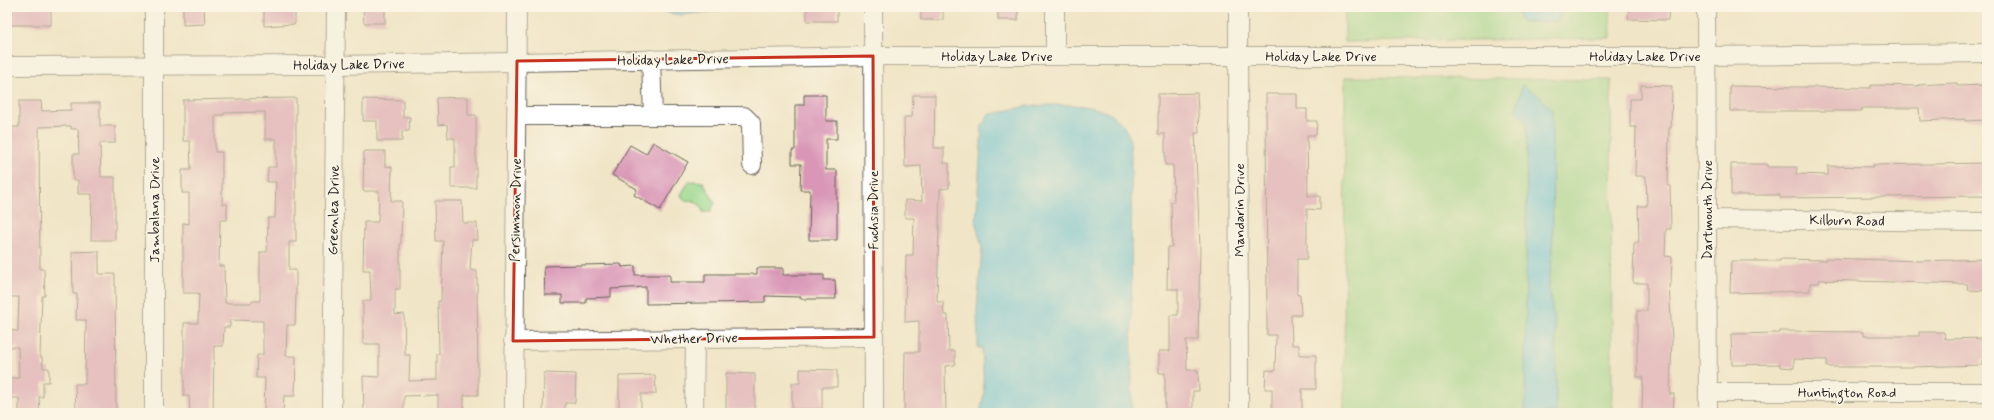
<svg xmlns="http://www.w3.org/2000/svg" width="1994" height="420" font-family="Mynerve,sans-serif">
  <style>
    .green { fill: #98d78c; stroke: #5a7a54 }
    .water { fill: #63c4e1; stroke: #40707e }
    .building { fill: #d996b7; fill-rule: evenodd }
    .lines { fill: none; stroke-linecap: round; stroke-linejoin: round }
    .minor-casing { stroke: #666258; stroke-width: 20 }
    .minor { stroke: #fff; stroke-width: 18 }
    .marked { fill: none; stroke: #c8321e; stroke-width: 3; stroke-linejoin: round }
    .labels { text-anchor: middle; stroke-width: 3.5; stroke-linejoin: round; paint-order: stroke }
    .street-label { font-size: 14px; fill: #1c1c1c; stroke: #fcf5e5 }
  </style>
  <rect width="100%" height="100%" fill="#fcf5e5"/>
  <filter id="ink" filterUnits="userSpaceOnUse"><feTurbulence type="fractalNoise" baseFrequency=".025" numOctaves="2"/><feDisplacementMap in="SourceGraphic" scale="8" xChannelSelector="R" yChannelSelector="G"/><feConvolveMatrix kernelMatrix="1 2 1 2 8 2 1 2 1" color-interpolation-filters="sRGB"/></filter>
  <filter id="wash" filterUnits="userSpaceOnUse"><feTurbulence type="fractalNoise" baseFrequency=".012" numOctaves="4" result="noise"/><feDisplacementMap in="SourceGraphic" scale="16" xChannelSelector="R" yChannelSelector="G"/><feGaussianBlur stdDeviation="0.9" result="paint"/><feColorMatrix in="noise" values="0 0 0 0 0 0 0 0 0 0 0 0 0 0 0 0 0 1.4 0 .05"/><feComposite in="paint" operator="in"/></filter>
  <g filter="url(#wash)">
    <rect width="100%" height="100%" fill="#f0e5c7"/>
    <g class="green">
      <polygon points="1345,7 1610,7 1611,38 1345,42"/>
      <polygon points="1345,77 1611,80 1612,413 1344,413"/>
      <path d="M689 181 703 182 715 203 710 212H703C700 202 694 199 685 201L681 195Z"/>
    </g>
    <g class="water">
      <polygon points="625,7 751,7 682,15"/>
      <polygon points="1516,7 1563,7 1557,22 1521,22"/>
      <polygon points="1522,85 1538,95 1552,110 1553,249 1549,288 1556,334 1556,413 1525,413 1527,123 1516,110"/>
      <path d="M1027 106C1060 105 1113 98 1128 134 1131 140 1130 149 1131 156L1132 413H980L984 394 982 348H978L977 309 982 248 976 224 982 126 988 115Z"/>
    </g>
    <g id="blocks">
      <g class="building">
        <rect x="9" y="7" width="42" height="18"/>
        <polygon points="183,7 204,7 205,24 183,25"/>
        <polygon points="264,7 295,7 295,24 264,26"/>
        <polygon points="363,7 385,7 385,23 364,23"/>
        <rect x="807" y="7" width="30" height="14"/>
        <rect x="921" y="7" width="22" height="13"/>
        <rect x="998" y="7" width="20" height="13"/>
        <polygon points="1629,7 1669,7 1668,20 1628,19"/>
        <polygon points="1957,83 1957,86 1987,85 1987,120 1965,121 1965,119 1920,121 1919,108 1862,108 1862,111 1730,111 1730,86 1871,88 1871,85 1919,86 1918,85"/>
        <polygon points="1641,85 1672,86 1671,128 1669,128 1668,186 1670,186 1671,229 1666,229 1665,256 1672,257 1671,284 1669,284 1672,340 1670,394 1674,394 1673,413 1642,413 1643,377 1637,377 1637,311 1647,311 1647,283 1633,283 1634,243 1639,243 1638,206 1647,206 1646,176 1635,176 1636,127 1630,127 1630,99 1641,99"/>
        <polygon points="1197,93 1199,133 1195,133 1200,248 1198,340 1186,340 1187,370 1198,370 1199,391 1193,391 1193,413 1165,413 1165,373 1159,373 1159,351 1170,351 1170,315 1178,315 1178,289 1167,289 1168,247 1172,247 1171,202 1174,202 1173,165 1165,165 1165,134 1158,134 1158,94"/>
        <polygon points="1266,94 1297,94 1297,109 1307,109 1307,121 1317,121 1316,135 1307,135 1308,196 1320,196 1320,210 1307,209 1307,259 1297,259 1297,295 1300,295 1301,315 1291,315 1292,345 1299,345 1299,355 1316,355 1316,389 1302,389 1302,413 1272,413 1272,389 1265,389 1266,370 1275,371 1276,335 1267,335"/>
        <polygon points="804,95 826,95 826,121 837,121 837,139 826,139 826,170 837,170 837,240 809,240 810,190 800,190 801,164 792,164 792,150 795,150 795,105 804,105"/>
        <polygon points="913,95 935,95 934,148 944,148 944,163 949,163 949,188 940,189 937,302 943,302 944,315 948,315 949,351 955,351 955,365 945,366 946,413 904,413 905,352 919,352 919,321 905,322 906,255 913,255 914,218 905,218 905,200 922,201 921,166 905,167 904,117 912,117"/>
        <polygon points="468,97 468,115 476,115 476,188 451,188 451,167 455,167 455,138 448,138 447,124 438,125 437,98"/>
        <path d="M296 98V242H289V270H296V292L295 325H287L286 356H296L295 396H284L283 413H264L265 378H256L257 355H263V321L230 320V327H224L223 346H214L213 413H190L189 396H184V323H198L199 293H183V223L189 224V193H182V170H191L190 141H183V100ZM265 112V139H276V167H268L267 182H276L275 218H268L267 252H260V301H252V303H225L224 266H219L220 220H227V204H222V152H215V115H224V113Z"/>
        <polygon points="363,99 403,100 403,117 410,117 409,131 402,131 402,141 377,141 377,121 363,121"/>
        <polygon points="19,101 41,101 42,111 71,110 71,103 100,103 100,126 115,126 115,143 100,143 101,177 115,177 115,240 91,240 92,194 78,194 78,180 73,180 73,154 79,154 78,129 71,129 71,126 39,127 40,269 44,269 45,296 42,296 40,357 42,357 43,368 49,368 49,382 43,382 43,397 39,397 40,413 19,413 19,398 7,398 7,378 19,378 18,347 7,347 7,330 18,331 19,297 7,297 7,204 9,174 7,173 7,156 9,156 9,127 19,127"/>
        <polygon points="653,142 688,162 660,210 634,195 637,189 612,175 630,145 646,154"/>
        <polygon points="364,151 385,151 385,166 392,167 391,201 402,201 401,243 400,243 400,289 395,289 395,315 404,314 405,355 410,355 409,381 437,380 437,354 439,354 438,301 441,301 443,241 436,241 435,201 462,201 463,223 477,223 478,240 472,240 470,270 477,271 478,395 464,395 464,413 438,413 438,395 404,396 404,413 364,413 363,376 379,377 379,344 363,344 363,301 371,301 370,270 363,270 364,222 378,222 379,191 363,191"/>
        <polygon points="1986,163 1987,196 1780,198 1780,195 1731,195 1731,164 1767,164 1767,167 1797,167 1796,174 1828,175 1828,166 1873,167 1873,165"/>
        <polygon points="99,251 99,274 115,274 116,413 76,413 75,384 85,384 86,320 76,320 77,294 73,294 72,252"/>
        <polygon points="1826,258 1919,261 1987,259 1987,291 1967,290 1968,284 1819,280 1819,283 1810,283 1810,291 1730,293 1731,261 1780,261 1780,259 1826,260"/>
        <polygon points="621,264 622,267 635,266 635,275 670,275 670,282 705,282 705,274 757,274 757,268 783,268 783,275 824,275 824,280 835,280 836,299 801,299 801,297 765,296 765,302 646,304 646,287 611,289 611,297 586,298 586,303 562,303 562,295 545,295 544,266"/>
        <polygon points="1780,331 1863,332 1863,336 1919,336 1919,332 1944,332 1945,339 1987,338 1987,360 1982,360 1982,365 1913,367 1827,367 1827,360 1794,359 1794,368 1780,367 1780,364 1732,365 1731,334 1780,333"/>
        <polygon points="800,369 837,370 837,387 822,387 822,409 792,409 792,383 800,383"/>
        <polygon points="544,373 576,374 575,403 565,403 565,413 543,413"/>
        <polygon points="726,373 755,374 755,410 726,410"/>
        <polygon points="655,375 656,394 641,394 641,413 619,413 619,376"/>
      </g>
    </g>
  </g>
  <g filter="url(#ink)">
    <use href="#blocks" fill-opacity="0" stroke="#666258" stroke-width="1"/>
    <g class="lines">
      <g class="minor-casing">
        <g id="minor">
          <polyline points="154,7 154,413"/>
          <polyline points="873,7 874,413"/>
          <polyline points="1055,7 1055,56"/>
          <polyline points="1238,7 1239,413"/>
          <polyline points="1706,7 1708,413"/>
          <polyline points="651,59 653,116 744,116 751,123 752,165"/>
          <polyline points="7,66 336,65 873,56 1706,56 1987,53"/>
          <polyline points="517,116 653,116"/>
          <polyline points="1707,219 1987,222"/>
          <polyline points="513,341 874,337"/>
          <polyline points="1708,392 1987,392"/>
          <polyline points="332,413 336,7"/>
          <polyline points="514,413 517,7"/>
          <polyline points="694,413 695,338"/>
        </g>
      </g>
      <use href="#minor" class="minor"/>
    </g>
  </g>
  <path d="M0 0H1994V420H0ZM873 56 874 337 513 341 517 61Z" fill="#f0e5c7" fill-opacity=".55" fill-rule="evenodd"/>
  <path class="marked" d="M873 56 874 337 513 341 517 61Z"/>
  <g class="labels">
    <g class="street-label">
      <text x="997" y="61">Holiday Lake Drive</text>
      <text x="1321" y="61">Holiday Lake Drive</text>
      <text x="1645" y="61">Holiday Lake Drive</text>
      <text transform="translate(673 59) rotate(-1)" y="5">Holiday Lake Drive</text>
      <text transform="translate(349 64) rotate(-1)" y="5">Holiday Lake Drive</text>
      <text transform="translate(154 210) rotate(-90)" y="5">Jambalana Drive</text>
      <text transform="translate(333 210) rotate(-89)" y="5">Greenlea Drive</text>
      <text transform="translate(515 210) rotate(-89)" y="5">Persimmon Drive</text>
      <text transform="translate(873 210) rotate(-90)" y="5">Fuchsia Drive</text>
      <text transform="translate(1239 210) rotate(-90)" y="5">Mandarin Drive</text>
      <text transform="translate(1707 210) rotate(-90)" y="5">Dartmouth Drive</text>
      <text transform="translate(1847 220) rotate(1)" y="5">Kilburn Road</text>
      <text transform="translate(694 338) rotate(-1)" y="5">Whether Drive</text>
      <text x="1847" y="397">Huntington Road</text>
    </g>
  </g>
  <rect width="1994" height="420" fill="none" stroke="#fcf5e5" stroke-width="24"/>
</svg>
